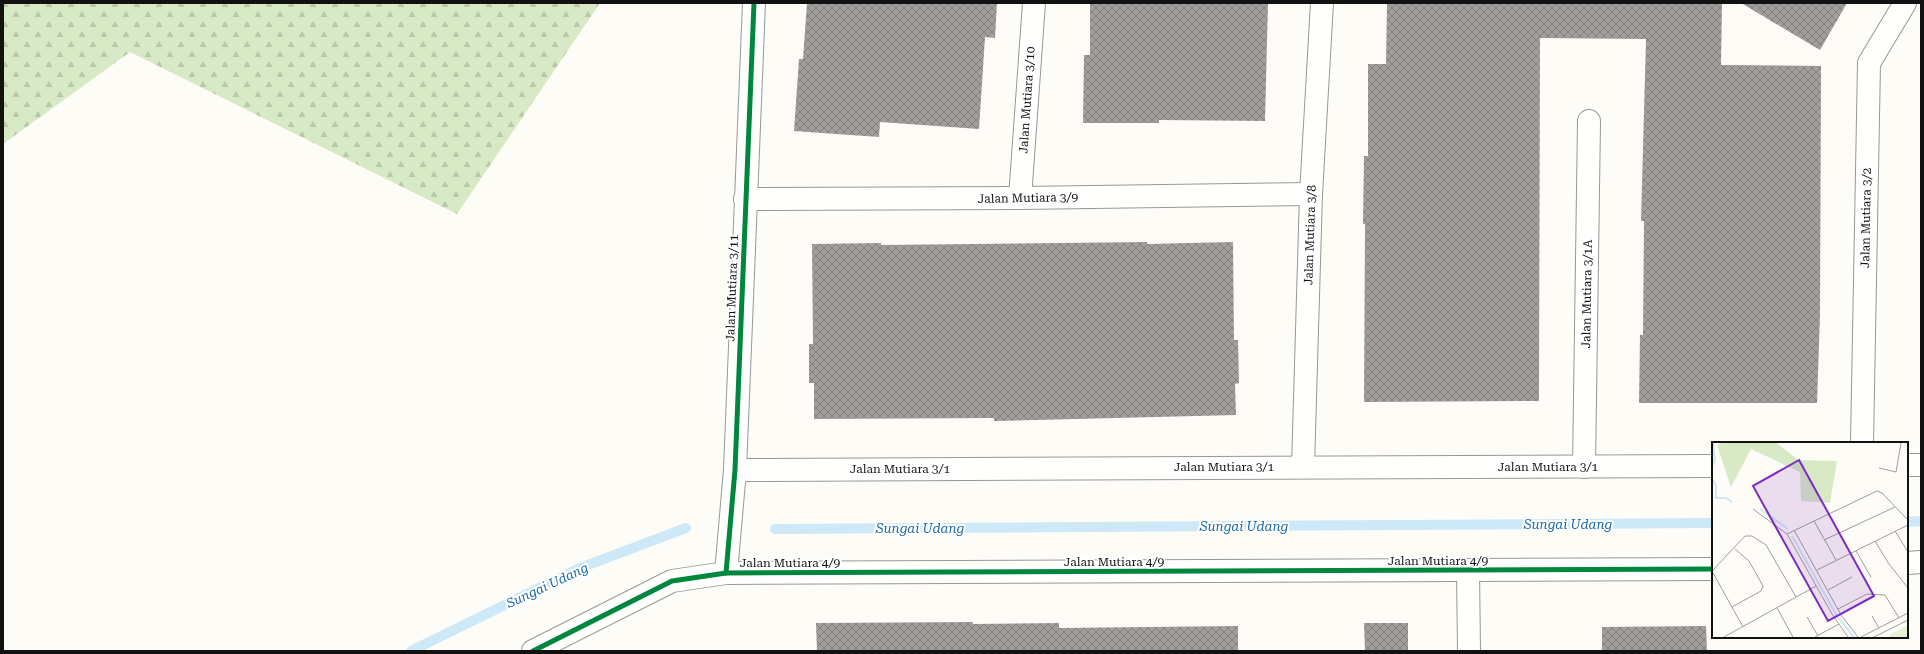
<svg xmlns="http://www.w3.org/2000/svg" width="1924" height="654" font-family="'Roboto Serif',serif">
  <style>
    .forest { fill: url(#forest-firs) }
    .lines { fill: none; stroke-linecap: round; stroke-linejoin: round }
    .stream { stroke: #cde8f7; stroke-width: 10 }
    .building { fill: url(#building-cross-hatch) }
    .street-casing { stroke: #979795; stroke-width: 24 }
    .street { stroke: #fffffe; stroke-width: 22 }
    .cycleway-casing { stroke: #fff; stroke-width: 8 }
    .cycleway { stroke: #00873e; stroke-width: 5 }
    .labels { text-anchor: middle; stroke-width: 4; stroke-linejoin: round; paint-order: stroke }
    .street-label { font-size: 12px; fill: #111; stroke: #fff }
    .water-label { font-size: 13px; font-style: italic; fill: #1768a6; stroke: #fff }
    .inset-river { fill: none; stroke: #cde8f7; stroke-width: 2 }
    .inset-road { fill: none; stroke: #9f9e9b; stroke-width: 1 }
    .view { fill: #7b2cbf; fill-opacity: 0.15; stroke: #7b2cbf; stroke-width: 2 }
    .inset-edge { fill: none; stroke: #111; stroke-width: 2 }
  </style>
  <defs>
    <pattern id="forest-firs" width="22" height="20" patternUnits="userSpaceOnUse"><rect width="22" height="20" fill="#d8eac5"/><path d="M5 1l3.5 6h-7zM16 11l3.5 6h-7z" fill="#b8c8a8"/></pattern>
    <pattern id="building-cross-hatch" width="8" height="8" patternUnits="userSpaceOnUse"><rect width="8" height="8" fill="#a19f9c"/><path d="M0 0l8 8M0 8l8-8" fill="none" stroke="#82807e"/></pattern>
  </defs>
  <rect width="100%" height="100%" fill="#fdfcf7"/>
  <polygon class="forest" points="3,3 600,3 457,214 130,52 3,144"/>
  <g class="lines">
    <g class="stream">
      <polyline points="1907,522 1921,521"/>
      <polyline points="775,529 1713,523"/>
      <polyline points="411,651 580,568 686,528"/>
    </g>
  </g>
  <g class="building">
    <polygon points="807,3 997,3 995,38 985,37 979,129 880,122 879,137 794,131 799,59 803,59"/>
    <polygon points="1090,3 1268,3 1265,121 1159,120 1159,123 1083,123 1084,55 1090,55"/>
    <polygon points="1387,3 1722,3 1721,65 1821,66 1820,315 1817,403 1639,403 1640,335 1643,335 1644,221 1641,221 1646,39 1540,38 1539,401 1364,402 1365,224 1363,224 1364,156 1368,156 1368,64 1386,64"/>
    <polygon points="1741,3 1847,3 1820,50"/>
    <polygon points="1147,242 1147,244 1233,242 1234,340 1238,340 1239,383 1235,384 1236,415 994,421 994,418 814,419 814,383 809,383 809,344 813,344 812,244 881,243 881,245"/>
    <polygon points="973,622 973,624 1059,623 1059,628 1238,626 1238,651 817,651 816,623"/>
    <polygon points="1364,623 1408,623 1408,651 1365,651"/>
    <polygon points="1706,626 1707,651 1602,651 1602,627"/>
  </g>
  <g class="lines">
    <g class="street-casing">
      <g id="street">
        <polyline points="1020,198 1034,3"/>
        <polyline points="745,199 1020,198 1311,194"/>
        <polyline points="1862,443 1869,63 1905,3"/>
        <polyline points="1907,465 1921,465"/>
        <polyline points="1303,467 1311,194 1322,3"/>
        <polyline points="1584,467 1589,121"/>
        <polyline points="735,470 1713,466"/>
        <polyline points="1907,563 1921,562"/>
        <polyline points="1468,571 1469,651"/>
        <polyline points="726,573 735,470 754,3"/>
        <polyline points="533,651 672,581 726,573 1713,569"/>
      </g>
    </g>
    <use href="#street" class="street"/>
    <g class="cycleway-casing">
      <g id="cycleway">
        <polyline points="726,573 735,470 754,3"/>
        <polyline points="533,651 672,581 726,573 1713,569"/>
      </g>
    </g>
    <use href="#cycleway" class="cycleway"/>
  </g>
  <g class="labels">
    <g class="street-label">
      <text transform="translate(1027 100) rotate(-86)" y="4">Jalan Mutiara 3/10</text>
      <text transform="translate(1028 198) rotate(-1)" y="4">Jalan Mutiara 3/9</text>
      <text transform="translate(1866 218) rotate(-89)" y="4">Jalan Mutiara 3/2</text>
      <text transform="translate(1310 235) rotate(-88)" y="4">Jalan Mutiara 3/8</text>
      <text transform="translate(732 288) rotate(-88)" y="4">Jalan Mutiara 3/11</text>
      <text transform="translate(1587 294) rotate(-89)" y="4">Jalan Mutiara 3/1A</text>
      <text x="1224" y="471">Jalan Mutiara 3/1</text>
      <text x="1548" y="471">Jalan Mutiara 3/1</text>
      <text x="900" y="473">Jalan Mutiara 3/1</text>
      <text x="1438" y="565">Jalan Mutiara 4/9</text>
      <text x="1114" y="566">Jalan Mutiara 4/9</text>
      <text x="790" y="567">Jalan Mutiara 4/9</text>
    </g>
    <g class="water-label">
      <text x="1568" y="529">Sungai Udang</text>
      <text x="1244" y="531">Sungai Udang</text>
      <text x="920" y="533">Sungai Udang</text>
      <text transform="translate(547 585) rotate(-25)" y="5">Sungai Udang</text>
    </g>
  </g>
  <g transform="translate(1712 442)">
    <rect width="196" height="196" fill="#fdfcf7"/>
    <path d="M9 1H65L86 18 125 19 118 61 89 59 88 30 39 7 19 45 5 3Z" fill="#d8eac5"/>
    <path d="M196 183V195H178L177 193Z" fill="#e7f3d7"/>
    <path class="inset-river" d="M0 24 3 17 1 1M0 37 4 43V56H14L20 60M48 67 76 87M80 94 125 174 142 195"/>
    <path class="inset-road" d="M167 26 184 30 189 1M41 67 75 92 120 172 136 195M102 79 124 118M82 88 129 173 146 195M183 89 196 110M75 92 165 49 170 51 196 78M112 98 183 65M163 99 177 122 196 146M144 109 159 135M105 128 196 83M0 129 33 94H40L54 103 84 155M0 129 31 185M116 148 140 135M20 165 49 149 51 144 37 119 23 107M65 166 81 195M126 167 155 152 173 153 187 176M160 174 167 186M95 175 106 194M12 195 104 144M103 195 127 182M149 195 196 171M162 195 196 178"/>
    <path class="view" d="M87 18 162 154 116 179 41 44Z"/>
    <rect width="196" height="196" class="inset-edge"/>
  </g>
  <rect width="1924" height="654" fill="none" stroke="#111111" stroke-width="8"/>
</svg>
